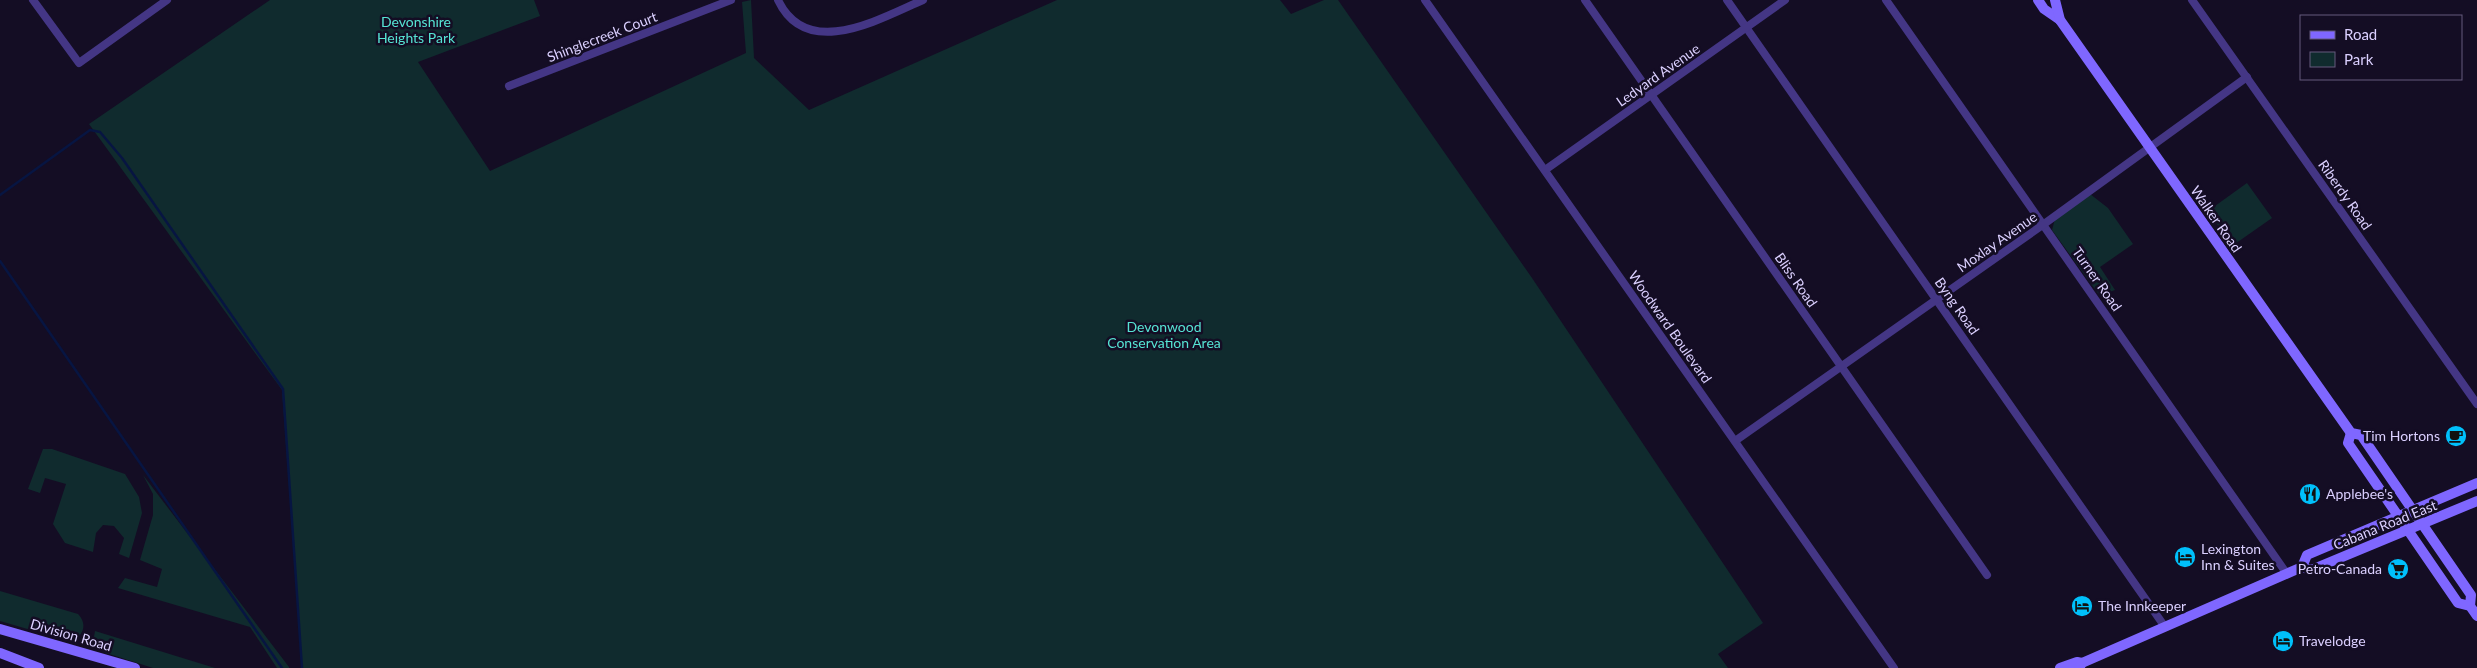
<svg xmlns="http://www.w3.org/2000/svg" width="2477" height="668" font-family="Lato,sans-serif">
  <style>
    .green { fill: #102b2e }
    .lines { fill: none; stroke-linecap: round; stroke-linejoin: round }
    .stream { stroke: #071542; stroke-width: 2.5 }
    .street { stroke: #443685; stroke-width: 8 }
    .secondary { stroke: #7f67ff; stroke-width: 10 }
    .labels { text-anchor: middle; stroke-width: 5; stroke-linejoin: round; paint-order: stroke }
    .park-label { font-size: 14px; fill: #56e4d4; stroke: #140d24 }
    .street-label { font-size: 14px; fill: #dbd0ff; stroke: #140d24 }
    .poi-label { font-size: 14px; fill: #dbd0ff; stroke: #140d24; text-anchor: start }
  </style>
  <rect width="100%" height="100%" fill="#140d24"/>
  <g class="green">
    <polygon points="270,0 534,0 540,16 418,62 490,171 746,53 742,2 751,0 754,58 809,110 1057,0 1280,0 1291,14 1324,0 1338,0 1532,278 1763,623 1718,654 1728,668 302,668 282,390 89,124"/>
    <polygon points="2247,183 2272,218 2232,246 2208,211"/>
    <polygon points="2090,194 2108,208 2133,244 2100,267 2115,290 2100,296 2052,230 2055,219"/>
    <polygon points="43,449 52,449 125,474 139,497 142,513 129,558 119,554 124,538 114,526 103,525 96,533 93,552 65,543 53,524 66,484 45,478 40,493 28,489"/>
    <polygon points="143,475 289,667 289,668 277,668 250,627 118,588 125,578 157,587 162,569 140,560 153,515 153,494"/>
    <path d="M0 591 78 614C88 625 83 635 72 642L0 621Z"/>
    <polygon points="95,631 215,668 153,668 103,652 94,637"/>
  </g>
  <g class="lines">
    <g class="stream">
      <polyline points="0,195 90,130 100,132 122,158 283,389 302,668"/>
      <polyline points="0,261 282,668"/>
    </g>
    <g class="street">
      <polyline points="33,0 79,63 167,0"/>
      <path d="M778 0C807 61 879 19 923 0"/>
      <polyline points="1425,0 1894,668"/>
      <polyline points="1585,0 1987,575"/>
      <polyline points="1727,0 2165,627"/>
      <polyline points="1886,0 2287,574"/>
      <polyline points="2192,0 2477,404"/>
      <polyline points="509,86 731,0"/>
      <polyline points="1545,170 1785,0"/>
      <polyline points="1735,441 2044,224 2247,77"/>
    </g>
    <g class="secondary">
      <polyline points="2038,0 2044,9 2060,20"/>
      <polyline points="2055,0 2060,20 2351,433 2361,435 2471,595 2470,606"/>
      <polyline points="2351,433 2348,443 2458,603 2470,606 2477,616"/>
      <polyline points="2302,567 2311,570 2477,501"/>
      <polyline points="0,629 135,668"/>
      <polyline points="0,653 39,668"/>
      <polyline points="2060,668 2077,662 2082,663"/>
      <polyline points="2079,668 2082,663 2302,567 2307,555 2477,483"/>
    </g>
  </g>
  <defs>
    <g id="cafe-disc" transform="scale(1.125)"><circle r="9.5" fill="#00c0fb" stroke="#140d24"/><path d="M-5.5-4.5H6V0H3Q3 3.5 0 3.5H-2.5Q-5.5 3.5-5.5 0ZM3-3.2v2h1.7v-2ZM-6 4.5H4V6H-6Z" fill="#111"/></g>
    <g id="restaurant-disc" transform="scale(1.125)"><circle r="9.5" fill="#00c0fb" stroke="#140d24"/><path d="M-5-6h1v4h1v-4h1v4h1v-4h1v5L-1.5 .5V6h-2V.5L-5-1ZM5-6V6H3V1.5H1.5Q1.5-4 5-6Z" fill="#111"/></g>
    <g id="hotel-disc" transform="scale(1.125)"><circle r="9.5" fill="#00c0fb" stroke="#140d24"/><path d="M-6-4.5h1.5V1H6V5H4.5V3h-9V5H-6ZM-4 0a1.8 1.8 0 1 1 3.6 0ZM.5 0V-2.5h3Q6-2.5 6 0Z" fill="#111"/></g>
    <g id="supermarket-disc" transform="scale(1.125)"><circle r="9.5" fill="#00c0fb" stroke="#140d24"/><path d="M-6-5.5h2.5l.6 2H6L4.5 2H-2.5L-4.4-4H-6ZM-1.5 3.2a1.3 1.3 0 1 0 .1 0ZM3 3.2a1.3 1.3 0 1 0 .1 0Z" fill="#111"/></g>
  </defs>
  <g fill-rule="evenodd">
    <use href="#cafe-disc" x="2456" y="436"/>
    <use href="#restaurant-disc" x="2310" y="494"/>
    <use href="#hotel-disc" x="2185" y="557"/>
    <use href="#supermarket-disc" x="2398" y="569"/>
    <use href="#hotel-disc" x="2082" y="606"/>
    <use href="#hotel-disc" x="2283" y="641"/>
  </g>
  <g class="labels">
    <g class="park-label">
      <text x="416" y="27">Devonshire<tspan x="416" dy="16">Heights Park</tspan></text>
      <text x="1164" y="332">Devonwood<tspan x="1164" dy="16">Conservation Area</tspan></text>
    </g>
    <g class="street-label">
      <text transform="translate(602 37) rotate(-21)" y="5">Shinglecreek Court</text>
      <text transform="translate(1658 75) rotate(-35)" y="5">Ledyard Avenue</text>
      <text transform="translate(2345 195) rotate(55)" y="5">Riberdy Road</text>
      <text transform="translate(2216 219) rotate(55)" y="5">Walker Road</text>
      <text transform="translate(1997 242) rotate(-35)" y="5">Moxlay Avenue</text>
      <text transform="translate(2097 279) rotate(55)" y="5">Turner Road</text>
      <text transform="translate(1796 280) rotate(55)" y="5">Bliss Road</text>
      <text transform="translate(1957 306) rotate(55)" y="5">Byng Road</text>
      <text transform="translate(1670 327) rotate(55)" y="5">Woodward Boulevard</text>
      <text transform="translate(2385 525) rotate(-22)" y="5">Cabana Road East</text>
      <text transform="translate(71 635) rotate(16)" y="5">Division Road</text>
    </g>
    <g class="poi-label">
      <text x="2440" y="441" text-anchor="end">Tim Hortons</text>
      <text x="2326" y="499">Applebee's</text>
      <text x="2201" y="554">Lexington<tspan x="2201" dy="16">Inn &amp; Suites</tspan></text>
      <text x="2382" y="574" text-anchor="end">Petro-Canada</text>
      <text x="2098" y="611">The Innkeeper</text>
      <text x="2299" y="646">Travelodge</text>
    </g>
  </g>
  <rect x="2300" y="15" width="162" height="65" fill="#140d24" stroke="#645b7c"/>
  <rect x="2310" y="31" width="25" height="8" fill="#7f67ff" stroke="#645b7c"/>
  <text x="2344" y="40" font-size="15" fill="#dbd0ff">Road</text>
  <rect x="2310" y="52" width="25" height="15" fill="#102b2e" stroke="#645b7c"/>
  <text x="2344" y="65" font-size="15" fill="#dbd0ff">Park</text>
</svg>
